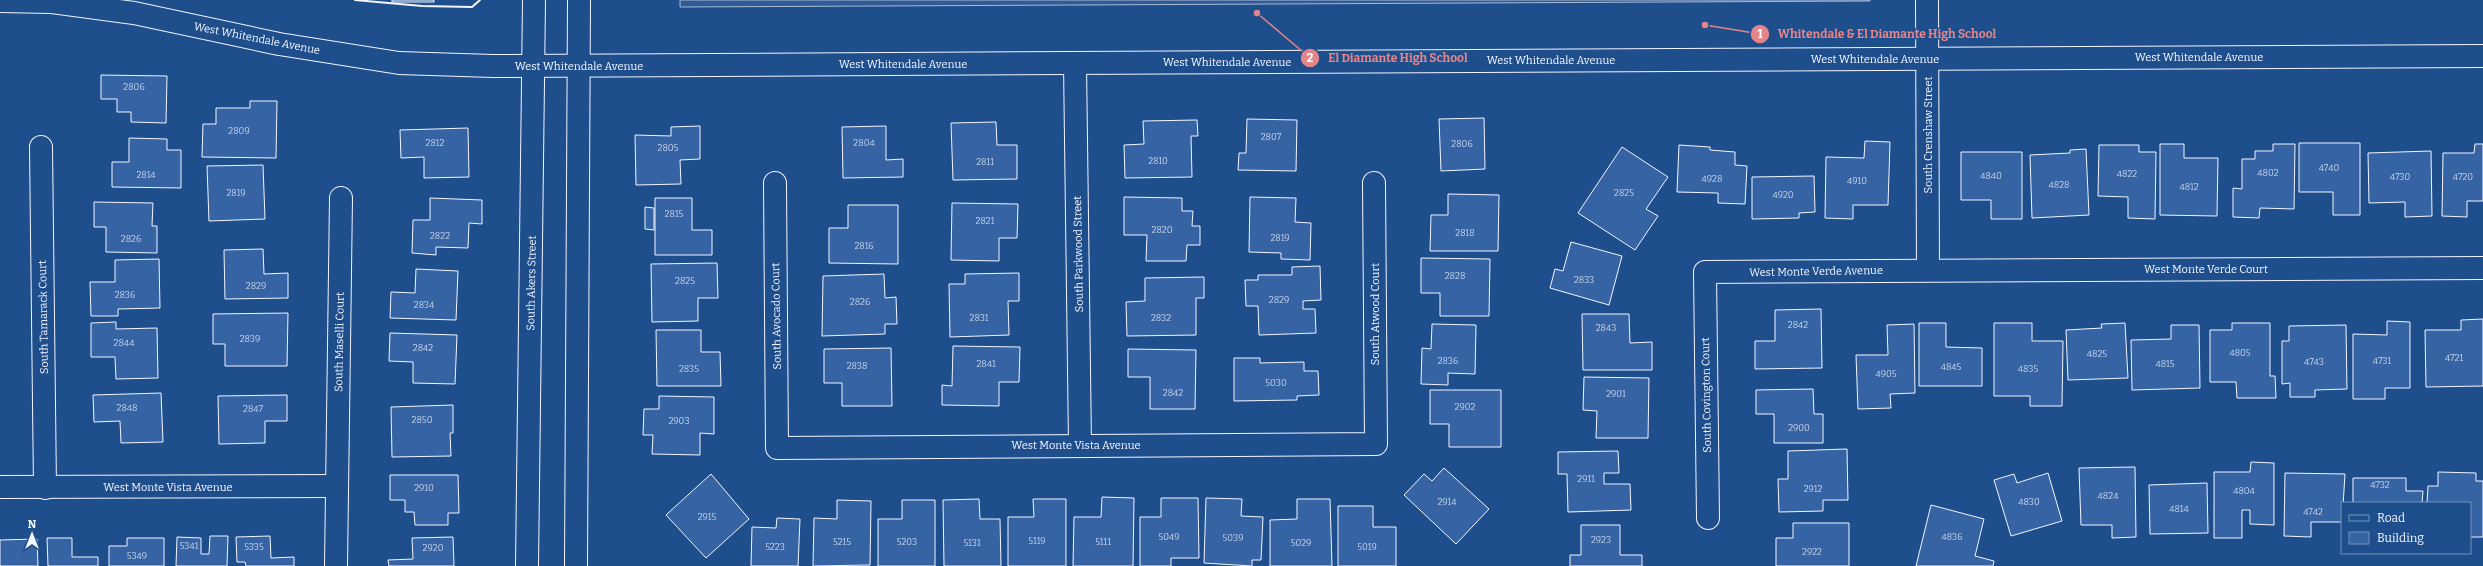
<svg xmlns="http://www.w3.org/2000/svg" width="2483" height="566" font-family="Bitter,serif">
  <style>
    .built { fill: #305b95; stroke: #a8bbd7 }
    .building { fill: #3563a3; stroke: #f2f6ff }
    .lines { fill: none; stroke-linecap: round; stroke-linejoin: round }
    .minor-casing { stroke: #f2f6ff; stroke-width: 24 }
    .major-casing { stroke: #f2f6ff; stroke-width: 24 }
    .minor { stroke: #1f4e8c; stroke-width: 22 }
    .major { stroke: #1f4e8c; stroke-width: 22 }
    .wall { stroke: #f2f6ff; stroke-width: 2 }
    .labels { text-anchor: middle; stroke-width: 3; stroke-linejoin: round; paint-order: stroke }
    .number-label { font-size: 9px; fill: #c3d1e8 }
    .street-label { font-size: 11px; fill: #f2f6ff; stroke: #1f4e8c }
    .leader { fill: none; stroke: #e38589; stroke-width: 1.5 }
    .callout-dot { fill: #e38589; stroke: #1f4e8c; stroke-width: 1.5 }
    .mark-label { font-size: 12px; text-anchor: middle; font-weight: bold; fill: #fff }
    .callout-label { font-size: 12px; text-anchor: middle; font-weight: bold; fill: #e38589; stroke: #1f4e8c; stroke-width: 3; stroke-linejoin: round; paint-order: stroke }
  </style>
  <rect width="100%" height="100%" fill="#1f4e8c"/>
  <polygon class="built" points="680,0 1870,0 1870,1 680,7"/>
  <g class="building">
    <rect x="392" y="0" width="42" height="2"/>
    <polygon points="101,75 167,76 166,123 131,122 131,112 117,112 117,99 101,99"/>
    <polygon points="250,101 277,101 276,158 202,157 203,124 216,124 216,108 250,108"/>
    <polygon points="1484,118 1485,169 1441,171 1439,119"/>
    <polygon points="1247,119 1297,120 1296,171 1238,170 1239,153 1246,153"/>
    <polygon points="1197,120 1198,136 1191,136 1192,177 1125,178 1124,145 1144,144 1143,121"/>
    <polygon points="996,122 997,145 1017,145 1017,179 953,180 951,123"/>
    <polygon points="700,126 700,159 680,160 681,184 636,185 635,135 671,136 671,127"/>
    <polygon points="886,126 886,160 903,159 903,177 843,178 842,127"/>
    <polygon points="468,128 469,177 424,178 424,157 401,158 400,130"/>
    <polygon points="129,138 167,139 167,150 181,150 181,188 112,187 112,162 129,162"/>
    <polygon points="1865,141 1890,142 1888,205 1853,205 1853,219 1825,218 1826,157 1864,158"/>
    <polygon points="2299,143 2360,143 2360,215 2333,215 2333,192 2299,192"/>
    <polygon points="2160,144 2184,144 2184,158 2218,158 2217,216 2160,215"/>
    <polygon points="2273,144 2295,144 2294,209 2260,208 2259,218 2233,217 2233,188 2242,189 2242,159 2255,159 2255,151 2273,151"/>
    <polygon points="2475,144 2483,144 2483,201 2467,201 2467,217 2442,216 2443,153 2474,153"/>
    <polygon points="1679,145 1710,147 1710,150 1735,152 1735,165 1747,166 1745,204 1718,203 1718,193 1677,192"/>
    <polygon points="2099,145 2139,145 2139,152 2156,152 2155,219 2128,218 2128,197 2098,196"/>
    <polygon points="1622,147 1668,177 1646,209 1658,216 1635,250 1578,213"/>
    <polygon points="2086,149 2089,215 2032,218 2030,155 2070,153 2070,150"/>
    <polygon points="2431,151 2432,216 2405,217 2405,202 2369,203 2368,153"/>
    <polygon points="1961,152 2022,152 2022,219 1991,219 1991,200 1961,200"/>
    <polygon points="263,165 265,219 209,221 207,166"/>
    <polygon points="1814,176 1815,212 1799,213 1799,218 1752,219 1752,177"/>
    <polygon points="1448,194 1499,195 1498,251 1430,251 1431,215 1448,215"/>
    <polygon points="1124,197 1182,198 1182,211 1193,211 1192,226 1200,226 1200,245 1187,245 1186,261 1146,261 1147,235 1124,235"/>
    <polygon points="1250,197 1296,198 1295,222 1311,223 1310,260 1281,259 1281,253 1249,252"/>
    <polygon points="430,198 482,200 482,224 469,223 468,248 436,247 436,255 412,253 413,220 430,220"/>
    <polygon points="655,198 692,198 692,230 712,230 712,255 655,255"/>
    <polygon points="94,202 153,203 152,226 157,226 157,253 106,252 106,227 94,227"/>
    <polygon points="952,203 1018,204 1017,238 999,238 999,261 951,260"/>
    <polygon points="848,205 898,205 898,264 829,263 829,228 848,228"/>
    <polygon points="645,207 654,208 654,230 645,229"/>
    <polygon points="1571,242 1622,256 1609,305 1550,288 1555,269 1563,271"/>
    <polygon points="263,249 264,274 288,273 288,298 225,299 224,250"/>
    <polygon points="1421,258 1490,259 1489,316 1440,316 1440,293 1421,293"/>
    <polygon points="159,259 160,308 118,309 118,316 91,316 90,282 115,282 115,260"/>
    <polygon points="717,263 718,298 698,298 698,321 652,322 651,264"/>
    <polygon points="1320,266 1321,300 1303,301 1303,309 1315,309 1316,333 1259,335 1258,306 1246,306 1245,280 1258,280 1258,275 1292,275 1292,267"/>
    <polygon points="416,269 458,271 456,320 390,318 391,292 415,293"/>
    <polygon points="1019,273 1019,301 1008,301 1009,335 950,337 949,284 965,284 965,274"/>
    <polygon points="884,274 885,298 896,297 897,324 885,324 885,334 822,336 823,276"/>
    <polygon points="1204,277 1204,298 1196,298 1196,335 1127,336 1126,302 1145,301 1145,278"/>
    <polygon points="1821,309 1822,368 1755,369 1755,341 1775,341 1775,310"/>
    <polygon points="288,313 287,366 225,366 225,344 213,344 213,314"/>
    <polygon points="1582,314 1629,314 1630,343 1652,342 1652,370 1583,370"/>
    <polygon points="2483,319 2483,386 2426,387 2425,330 2461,330 2461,320"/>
    <polygon points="2387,321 2410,322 2410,388 2385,388 2385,399 2353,399 2353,334 2387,335"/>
    <polygon points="116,322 116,329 157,328 158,378 116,379 115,357 91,357 91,323"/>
    <polygon points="1919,323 1946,323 1946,347 1982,348 1982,386 1919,386"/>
    <polygon points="1994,323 2032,323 2032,341 2063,341 2062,406 2030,406 2030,396 1994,396"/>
    <polygon points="2125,323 2128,378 2068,380 2066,330 2102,328 2101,324"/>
    <polygon points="2232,323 2270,323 2270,376 2275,376 2276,398 2237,398 2236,382 2210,382 2210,330 2232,330"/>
    <polygon points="1432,324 1476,325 1475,374 1448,373 1448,385 1421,384 1422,348 1431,349"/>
    <polygon points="1914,324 1915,393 1890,394 1891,408 1858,409 1856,355 1888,355 1887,325"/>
    <polygon points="2171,325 2199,325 2200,388 2132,390 2131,340 2171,339"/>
    <polygon points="2346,325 2347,389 2315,390 2315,397 2290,397 2290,383 2282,384 2282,341 2289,341 2289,326"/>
    <polygon points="656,330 701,330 701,352 720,352 721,386 657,386"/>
    <polygon points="390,333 457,335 455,384 413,383 413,362 389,361"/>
    <polygon points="953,346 1020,347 1019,382 999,382 999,406 942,405 942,385 952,386"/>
    <polygon points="891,348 892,406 842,406 842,383 824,383 824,349"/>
    <polygon points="1128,349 1196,350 1195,409 1150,409 1150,377 1128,377"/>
    <polygon points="1234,358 1260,358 1260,363 1304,362 1304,371 1318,371 1319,395 1297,396 1297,400 1234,401"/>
    <polygon points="1584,377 1649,378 1648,438 1596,438 1597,411 1583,410"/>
    <polygon points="1813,389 1814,414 1823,414 1823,443 1774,443 1774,414 1756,414 1756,390"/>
    <polygon points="1430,390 1501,390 1501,447 1449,447 1449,424 1430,424"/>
    <polygon points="161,393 163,442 121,443 120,421 94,422 93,395"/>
    <polygon points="287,395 287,421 265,421 265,443 219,444 218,396"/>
    <polygon points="659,396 714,397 714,434 700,433 700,455 652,454 653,435 643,435 644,409 659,409"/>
    <polygon points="453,405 453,433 450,433 451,456 392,457 391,407"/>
    <polygon points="1847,449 1848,500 1823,500 1823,511 1779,512 1778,479 1788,479 1788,451"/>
    <polygon points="1618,451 1619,473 1604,473 1604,484 1630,484 1631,510 1568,512 1567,474 1558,474 1558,452"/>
    <polygon points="2251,462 2274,463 2274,525 2250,524 2250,510 2242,510 2242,538 2214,538 2214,472 2250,472"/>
    <polygon points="2135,467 2136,537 2112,538 2112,525 2081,525 2079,468"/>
    <polygon points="1444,468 1489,509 1456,544 1404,495 1424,474 1432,481"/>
    <polygon points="2438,472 2476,473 2476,481 2483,481 2483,537 2470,537 2470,503 2427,503 2428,486 2438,486"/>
    <polygon points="2048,473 2062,521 2011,536 1994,480 2014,474 2017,483"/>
    <polygon points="2285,473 2345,474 2342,522 2311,522 2311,537 2284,536"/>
    <polygon points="711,474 749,519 706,558 666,515"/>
    <polygon points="390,475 458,475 459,513 448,513 448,525 415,525 414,512 405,512 405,500 390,500"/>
    <polygon points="2353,478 2406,478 2406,491 2423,491 2422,503 2353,503"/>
    <polygon points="2207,483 2208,533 2150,534 2149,485"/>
    <polygon points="1102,497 1134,498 1133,566 1073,566 1074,517 1101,517"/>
    <polygon points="1161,498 1198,498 1199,558 1171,558 1171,566 1140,566 1140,517 1161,517"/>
    <polygon points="1206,498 1242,499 1241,516 1263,517 1261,560 1252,560 1252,566 1204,563"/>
    <polygon points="979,499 980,519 1000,519 1001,566 944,566 943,500"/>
    <polygon points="1033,499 1066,499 1066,566 1008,566 1008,517 1034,517"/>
    <polygon points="1297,499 1330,499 1332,566 1270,566 1270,520 1297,519"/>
    <polygon points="837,500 871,501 870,565 813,566 814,518 837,519"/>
    <polygon points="902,500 935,500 935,566 878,566 878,519 902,519"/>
    <polygon points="1931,505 1984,519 1975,556 1994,561 1993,566 1916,566"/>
    <polygon points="1338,506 1373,506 1373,527 1396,527 1396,566 1338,566"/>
    <polygon points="777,518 800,519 798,566 751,566 752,527 776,528"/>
    <polygon points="1793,523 1849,523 1849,566 1776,566 1776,538 1793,538"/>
    <polygon points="1581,525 1620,525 1620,555 1642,555 1642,566 1570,566 1570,555 1581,555"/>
    <polygon points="210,536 228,536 227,566 176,566 177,537 201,538 201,554 209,554"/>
    <polygon points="270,536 271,558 294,557 294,566 246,566 245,562 237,562 236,537"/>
    <polygon points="453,537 454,566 389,566 388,560 413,559 412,538"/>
    <polygon points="47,538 72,538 72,557 98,557 98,566 48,566"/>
    <polygon points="127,538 164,538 164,566 109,566 109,546 127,546"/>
    <polygon points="37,539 38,566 0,566 0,540"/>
  </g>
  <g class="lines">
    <g class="minor-casing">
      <g id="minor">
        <polyline points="1927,0 1928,270"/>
        <polyline points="0,1 52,2 134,13 279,44 399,63 493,66 2483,56"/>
        <polyline points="1075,63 1080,445"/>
        <polyline points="41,147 45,488"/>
        <polyline points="775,183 777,448 1376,444 1374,183"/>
        <polyline points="0,487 336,486"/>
        <polyline points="1708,518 1705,272 2483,268"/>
        <polyline points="336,566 341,198"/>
      </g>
    </g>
    <g class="major-casing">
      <g id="major">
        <polyline points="527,566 534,0"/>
        <polyline points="576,566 579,0"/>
      </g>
    </g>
    <use href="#minor" class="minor"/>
    <use href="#major" class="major"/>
    <polyline class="wall" points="355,0 422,6 472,7 480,0"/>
  </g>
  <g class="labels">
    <g class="number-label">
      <text x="134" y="90">2806</text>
      <text x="239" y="134">2809</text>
      <text x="1271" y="140">2807</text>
      <text x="435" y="146">2812</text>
      <text x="864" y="146">2804</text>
      <text x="1462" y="147">2806</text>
      <text x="668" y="151">2805</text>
      <text x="1158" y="164">2810</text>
      <text x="985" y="165">2811</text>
      <text x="2329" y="171">4740</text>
      <text x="2268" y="176">4802</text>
      <text x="2127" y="177">4822</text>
      <text x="146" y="178">2814</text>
      <text x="1991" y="179">4840</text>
      <text x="2400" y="180">4730</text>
      <text x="2463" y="180">4720</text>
      <text x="1712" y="182">4928</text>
      <text x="1857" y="184">4910</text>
      <text x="2059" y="188">4828</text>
      <text x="2189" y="190">4812</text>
      <text x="236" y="196">2819</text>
      <text x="1624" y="196">2825</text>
      <text x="1783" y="198">4920</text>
      <text x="674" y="217">2815</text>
      <text x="985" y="224">2821</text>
      <text x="1162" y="233">2820</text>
      <text x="1465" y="236">2818</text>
      <text x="440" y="239">2822</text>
      <text x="1280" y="241">2819</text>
      <text x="131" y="242">2826</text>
      <text x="864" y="249">2816</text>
      <text x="1455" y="279">2828</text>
      <text x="1584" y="283">2833</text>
      <text x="685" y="284">2825</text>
      <text x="256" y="289">2829</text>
      <text x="125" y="298">2836</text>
      <text x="1279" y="303">2829</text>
      <text x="860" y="305">2826</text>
      <text x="424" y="308">2834</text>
      <text x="979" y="321">2831</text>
      <text x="1161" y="321">2832</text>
      <text x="1798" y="328">2842</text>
      <text x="1606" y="331">2843</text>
      <text x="250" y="342">2839</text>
      <text x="124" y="346">2844</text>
      <text x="423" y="351">2842</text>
      <text x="2240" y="356">4805</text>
      <text x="2097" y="357">4825</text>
      <text x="2454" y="361">4721</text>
      <text x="1448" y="364">2836</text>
      <text x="2382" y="364">4731</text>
      <text x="2314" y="365">4743</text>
      <text x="986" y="367">2841</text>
      <text x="2165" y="367">4815</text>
      <text x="857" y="369">2838</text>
      <text x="1951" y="370">4845</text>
      <text x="689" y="372">2835</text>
      <text x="2028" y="372">4835</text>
      <text x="1886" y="377">4905</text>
      <text x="1276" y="386">5030</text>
      <text x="1173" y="396">2842</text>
      <text x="1616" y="397">2901</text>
      <text x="1465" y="410">2902</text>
      <text x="127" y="411">2848</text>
      <text x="253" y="412">2847</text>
      <text x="422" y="423">2850</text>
      <text x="679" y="424">2903</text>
      <text x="1799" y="431">2900</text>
      <text x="1586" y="482">2911</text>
      <text x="2380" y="488">4732</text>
      <text x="424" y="491">2910</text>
      <text x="1813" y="492">2912</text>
      <text x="2244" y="494">4804</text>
      <text x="2108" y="499">4824</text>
      <text x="1447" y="505">2914</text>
      <text x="2029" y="505">4830</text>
      <text x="2179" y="512">4814</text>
      <text x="2313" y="515">4742</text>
      <text x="707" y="520">2915</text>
      <text x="1169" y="540">5049</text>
      <text x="1952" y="540">4836</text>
      <text x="1233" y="541">5039</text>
      <text x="1601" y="543">2923</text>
      <text x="1037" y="544">5119</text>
      <text x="842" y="545">5215</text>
      <text x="907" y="545">5203</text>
      <text x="1103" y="545">5111</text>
      <text x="972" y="546">5131</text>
      <text x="1301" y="546">5029</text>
      <text x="189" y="549">5341</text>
      <text x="254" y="550">5335</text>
      <text x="775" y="550">5223</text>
      <text x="1367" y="550">5019</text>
      <text x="433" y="551">2920</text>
      <text x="1812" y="555">2922</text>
      <text x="137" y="559">5349</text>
    </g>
    <g class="street-label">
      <text transform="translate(257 38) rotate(11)" y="4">West Whitendale Avenue</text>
      <text x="2199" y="61">West Whitendale Avenue</text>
      <text x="1875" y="63">West Whitendale Avenue</text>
      <text x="1551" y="64">West Whitendale Avenue</text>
      <text x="1227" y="66">West Whitendale Avenue</text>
      <text x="903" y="68">West Whitendale Avenue</text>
      <text x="579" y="70">West Whitendale Avenue</text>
      <text transform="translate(1928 135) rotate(-90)" y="4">South Crenshaw Street</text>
      <text transform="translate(1078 254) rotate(-91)" y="4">South Parkwood Street</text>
      <text x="2206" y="273">West Monte Verde Court</text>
      <text transform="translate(1816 271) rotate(-1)" y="4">West Monte Verde Avenue</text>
      <text transform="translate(531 283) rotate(-89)" y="4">South Akers Street</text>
      <text transform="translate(1375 314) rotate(-90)" y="4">South Atwood Court</text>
      <text transform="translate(776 316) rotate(-91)" y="4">South Avocado Court</text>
      <text transform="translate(43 317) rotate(-91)" y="4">South Tamarack Court</text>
      <text transform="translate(339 342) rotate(-89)" y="4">South Maselli Court</text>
      <text transform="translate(1706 395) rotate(-91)" y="4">South Covington Court</text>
      <text x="1076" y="449">West Monte Vista Avenue</text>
      <text x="168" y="491">West Monte Vista Avenue</text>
    </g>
  </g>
  <path class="leader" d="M1705 25L1760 34M1257 13L1310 58"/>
  <g class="callout-dot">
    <circle cx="1705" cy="25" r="4"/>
    <circle cx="1257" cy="13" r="4"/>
    <circle cx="1760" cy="34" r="10"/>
    <circle cx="1310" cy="58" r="10"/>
  </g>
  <g class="mark-label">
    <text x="1760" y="38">1</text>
    <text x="1310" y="62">2</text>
  </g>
  <g class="callout-label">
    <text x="1887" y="38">Whitendale &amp; El Diamante High School</text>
    <text x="1398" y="62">El Diamante High School</text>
  </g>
  <rect x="2341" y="502" width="130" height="52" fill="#1f4e8c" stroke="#7391ba"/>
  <rect x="2349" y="515" width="20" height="6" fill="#1f4e8c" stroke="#7391ba"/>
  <text x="2377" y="522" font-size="12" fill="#f2f6ff">Road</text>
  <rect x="2349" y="532" width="20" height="12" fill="#3563a3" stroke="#7391ba"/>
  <text x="2377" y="542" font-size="12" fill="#f2f6ff">Building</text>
  <g transform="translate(32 534)" stroke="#1f4e8c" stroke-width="3" paint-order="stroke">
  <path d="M0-3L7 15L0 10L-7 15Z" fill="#f2f6ff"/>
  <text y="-6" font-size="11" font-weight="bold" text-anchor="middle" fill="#f2f6ff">N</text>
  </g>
</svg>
